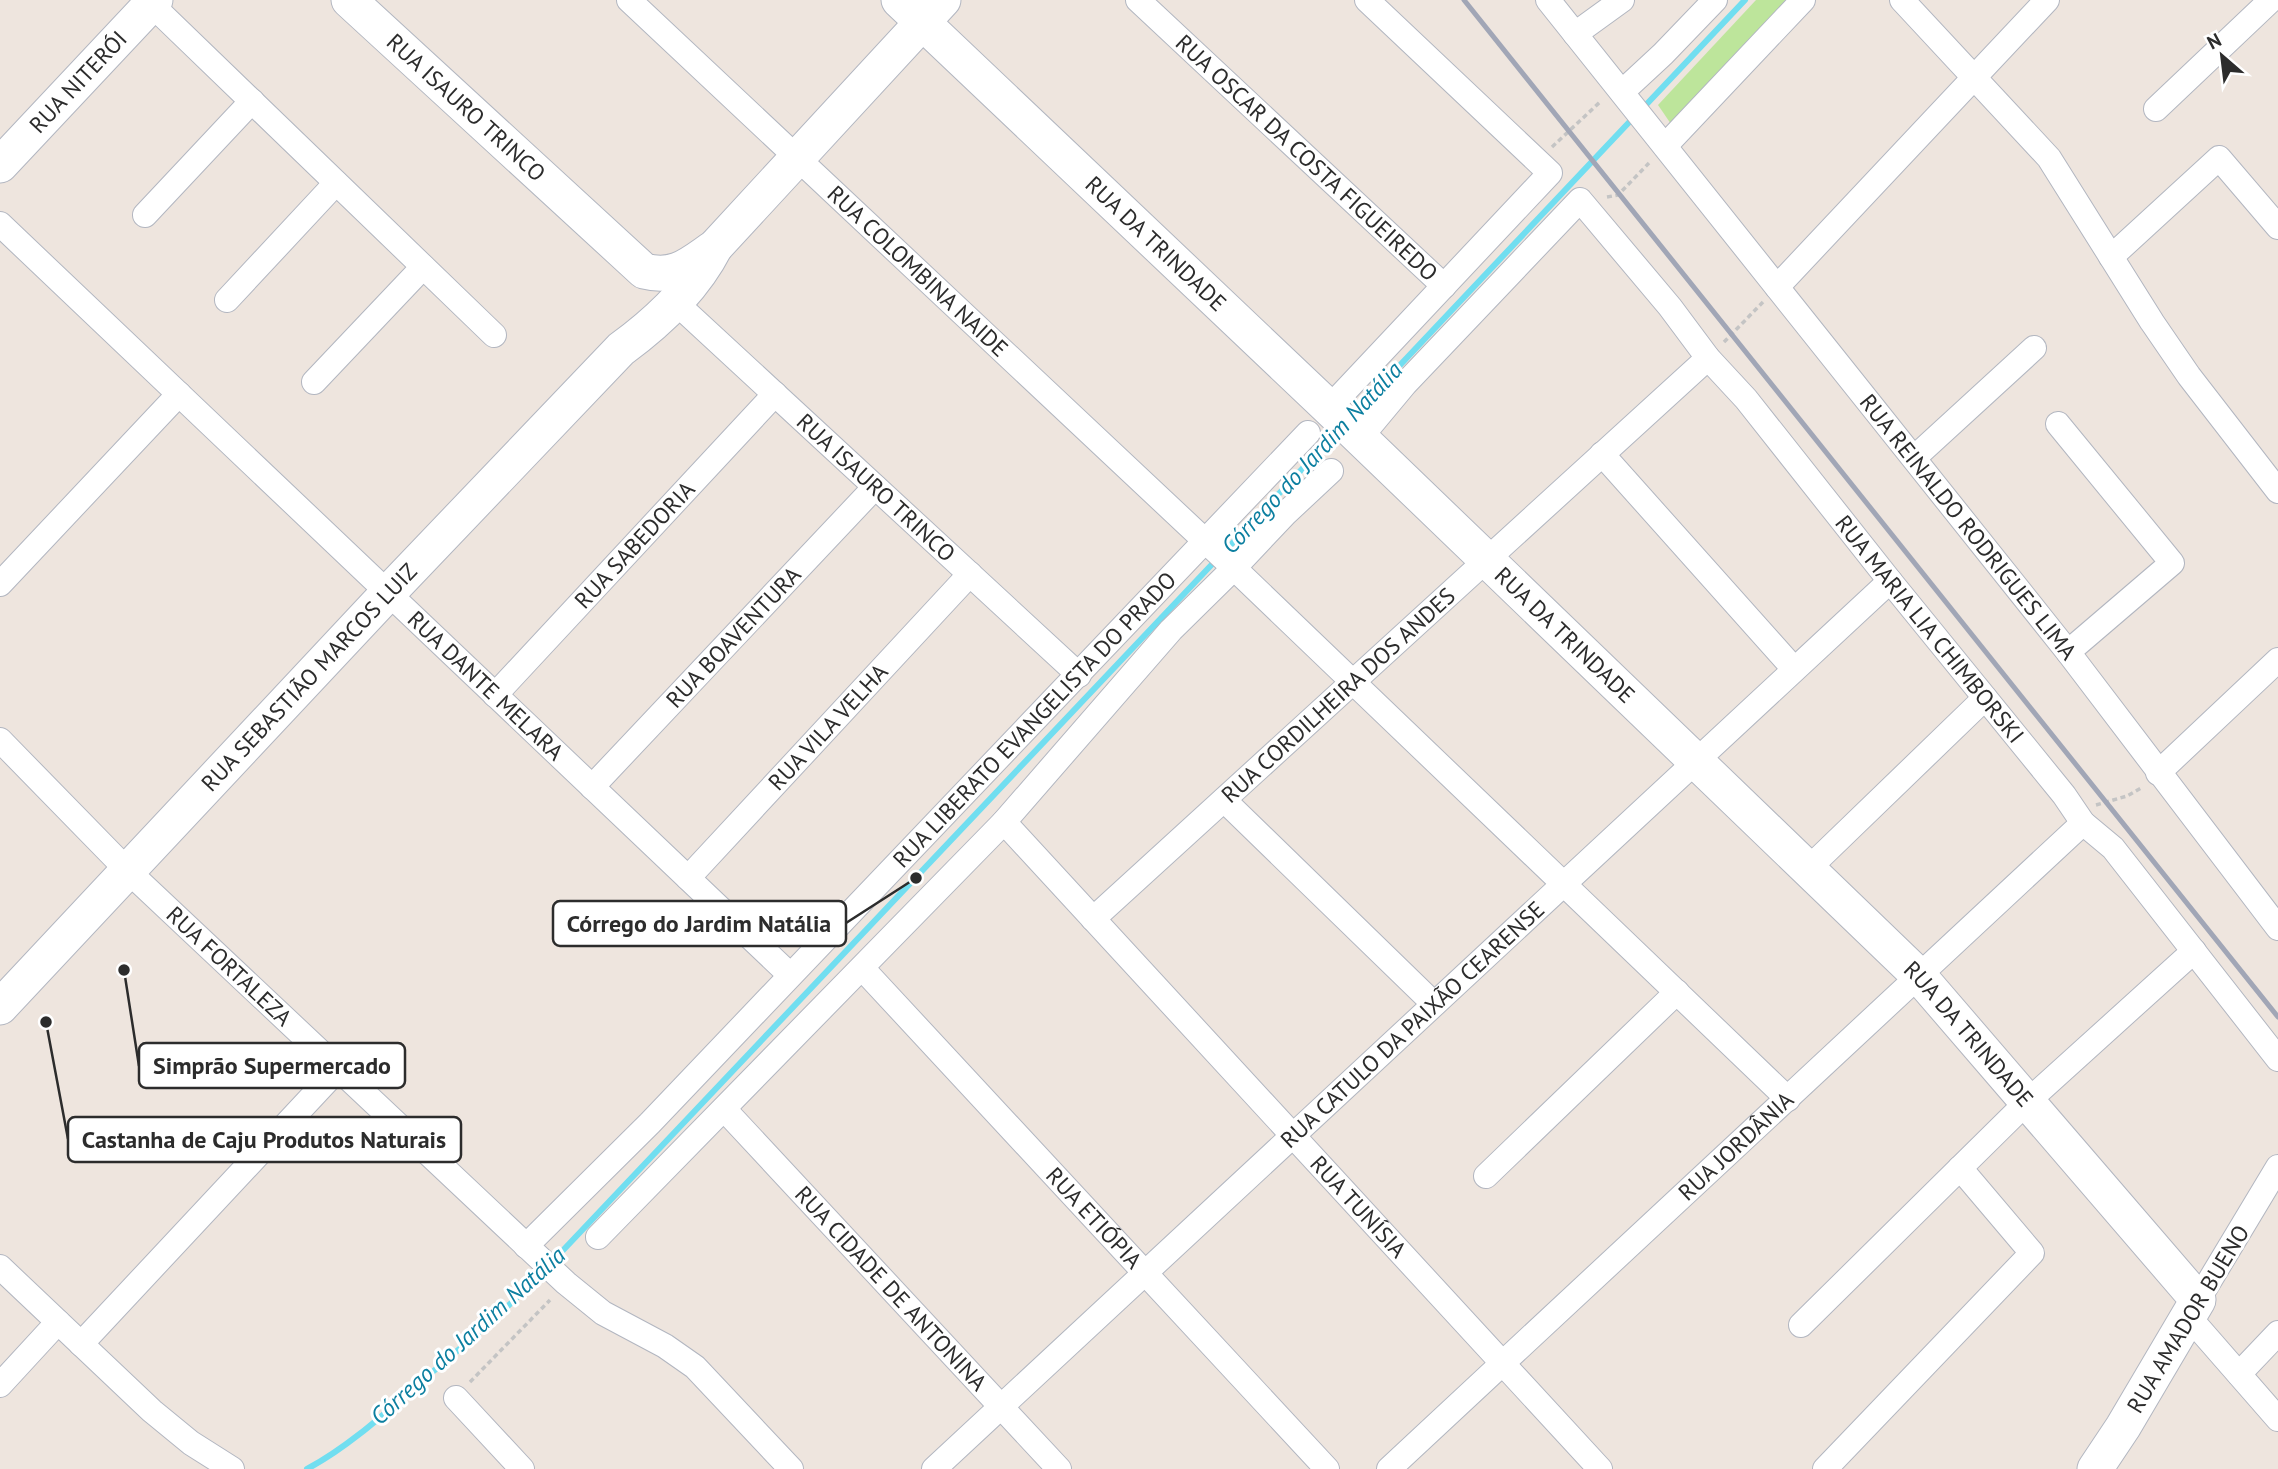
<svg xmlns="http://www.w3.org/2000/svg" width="2278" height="1469" font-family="'PT Sans',sans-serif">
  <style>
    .green { fill: #bde59b }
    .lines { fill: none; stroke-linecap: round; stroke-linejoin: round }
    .stream { stroke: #71def0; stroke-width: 6 }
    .street-casing { stroke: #b2b6c0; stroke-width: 26 }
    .secondary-casing { stroke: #b2b6c0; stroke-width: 37 }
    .path { stroke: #c4c4c4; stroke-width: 3.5; stroke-dasharray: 5 3.5; stroke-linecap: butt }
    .street { stroke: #fff; stroke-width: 24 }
    .secondary { stroke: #fff; stroke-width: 35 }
    .rail { stroke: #a1a6b6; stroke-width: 5 }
    .labels { text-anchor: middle; stroke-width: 6; stroke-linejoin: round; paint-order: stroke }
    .street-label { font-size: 23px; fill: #2c2c2c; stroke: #fff }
    .water-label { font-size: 24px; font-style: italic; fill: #0c7fa0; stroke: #fff }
    .leader { fill: none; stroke: #2c2c2c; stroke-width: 2.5 }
    .callout-dot { fill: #2c2c2c; stroke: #fff; stroke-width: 2.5 }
    .callout { fill: #fff; stroke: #2c2c2c; stroke-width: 2.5 }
    .callout-label { font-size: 24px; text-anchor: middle; font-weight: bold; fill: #2c2c2c }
  </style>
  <rect width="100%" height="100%" fill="#eee5de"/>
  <polygon class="green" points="1756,0 1788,0 1671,124 1658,105"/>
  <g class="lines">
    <g class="stream">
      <polyline points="1643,108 1745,0"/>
      <polyline points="1352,416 1635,116"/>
      <polyline points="1225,551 1337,432"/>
      <polyline points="551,1263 1217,559"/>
      <path d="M307 1469C350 1446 386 1412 423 1380 464 1345 506 1310 544 1271"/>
    </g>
    <g class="street-casing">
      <g id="street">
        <path id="s1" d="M629 0 1234 568 1788 1099"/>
        <path id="s2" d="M1138 0 1444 286"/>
        <path id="s3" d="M1548 0 2068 652 2278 928"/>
        <polyline points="1902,0 2049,158 2152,322 2189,376 2278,491"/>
        <polyline points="151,4 494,335"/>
        <polyline points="1575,34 1622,0"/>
        <polyline points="1622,92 1663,54 1715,0"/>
        <polyline points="2156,109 2271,0"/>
        <polyline points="1665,146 1803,0"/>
        <polyline points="145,215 252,101"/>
        <path id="s4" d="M0 224 789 974"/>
        <polyline points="2111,257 2219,158 2278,227"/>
        <polyline points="1777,287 2047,0"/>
        <polyline points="227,300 336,183"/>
        <path id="s5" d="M674 301 1079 675"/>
        <polyline points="314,382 423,267"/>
        <polyline points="1329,408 1550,173 1367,0"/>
        <polyline points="2058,424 2172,563 2068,652"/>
        <path id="s6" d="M1360 438 1405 384 1580 200 1670 307 1708 358 1746 399 1890 581 2064 795 2083 823 2113 848 2278 1059"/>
        <polyline points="1602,454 1794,669"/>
        <polyline points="1914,458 2034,348"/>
        <polyline points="0,584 179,394"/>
        <path id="s7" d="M495 695 775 394"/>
        <path id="s8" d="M0 740 128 871 566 1283 603 1313 665 1346 695 1367 791 1469"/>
        <polyline points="2158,773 2278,660"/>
        <path id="s9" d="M592 787 875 487"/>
        <polyline points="1224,800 1434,1004"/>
        <path id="s10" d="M1004 822 1600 1469"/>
        <polyline points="1808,869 1985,698"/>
        <path id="s11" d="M688 878 970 574"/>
        <path id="s12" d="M1093 919 1708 358"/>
        <path id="s13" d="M862 968 1327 1469"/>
        <path id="s14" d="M724 1109 1059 1469"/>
        <polyline points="1486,1176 1677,992"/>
        <polyline points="598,1237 1004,822 1171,630 1234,568 1285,514 1331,471"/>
        <path id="s15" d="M526 1246 650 1123 1308 433"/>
        <polyline points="0,1267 152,1411 191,1443 232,1469"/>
        <polyline points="2198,1300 2278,1167"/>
        <polyline points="2189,1317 2278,1419"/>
        <polyline points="1801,1325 2027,1102 2194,951"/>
        <polyline points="81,1344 338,1069"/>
        <polyline points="2239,1374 2278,1333"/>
        <polyline points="0,1385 58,1322"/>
        <polyline points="456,1398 522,1469"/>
        <path id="s16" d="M934 1469 1890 581"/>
        <path id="s17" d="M1389 1469 2083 823"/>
        <polyline points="1825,1469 2032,1253 1960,1168"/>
      </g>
    </g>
    <g class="secondary-casing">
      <g id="secondary">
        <path id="s18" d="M349 0 644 271C676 279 690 264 715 247L943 0"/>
        <path id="s19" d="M899 0 1329 408 1919 976 2198 1300 2123 1427 2095 1469"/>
        <path id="s20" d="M0 165 155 0"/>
        <path id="s21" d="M0 1007 388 593 621 349C658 322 694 288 715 247"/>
      </g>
    </g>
    <g class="path">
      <polyline points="1552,147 1600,102"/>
      <polyline points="1607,197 1618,195 1649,163"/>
      <polyline points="1724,342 1763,302"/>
      <polyline points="2096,805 2127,796 2141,788"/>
      <polyline points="470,1382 550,1300"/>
    </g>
    <use href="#street" class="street"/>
    <use href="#secondary" class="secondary"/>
    <polyline class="rail" points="1464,0 2278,1017"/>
  </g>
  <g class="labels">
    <g class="street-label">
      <text dy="8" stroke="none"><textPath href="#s20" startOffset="114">RUA NITERÓI</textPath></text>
      <text dy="8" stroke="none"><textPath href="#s18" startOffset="159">RUA ISAURO TRINCO</textPath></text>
      <text dy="8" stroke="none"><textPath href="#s2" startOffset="231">RUA OSCAR DA COSTA FIGUEIREDO</textPath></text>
      <text dy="8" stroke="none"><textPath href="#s19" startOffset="354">RUA DA TRINDADE</textPath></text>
      <text dy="8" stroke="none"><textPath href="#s1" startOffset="396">RUA COLOMBINA NAIDE</textPath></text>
      <text dy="8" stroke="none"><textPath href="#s5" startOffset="275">RUA ISAURO TRINCO</textPath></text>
      <text dy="8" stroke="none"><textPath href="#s3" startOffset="674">RUA REINALDO RODRIGUES LIMA</textPath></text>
      <text dy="8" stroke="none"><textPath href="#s7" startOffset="205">RUA SABEDORIA</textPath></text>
      <text dy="8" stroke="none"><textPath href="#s6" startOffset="878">RUA MARIA LIA CHIMBORSKI</textPath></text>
      <text dy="8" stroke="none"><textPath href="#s19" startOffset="920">RUA DA TRINDADE</textPath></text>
      <text dy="8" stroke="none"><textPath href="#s9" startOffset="206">RUA BOAVENTURA</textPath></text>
      <text dy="8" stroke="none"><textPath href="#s21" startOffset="452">RUA SEBASTIÃO MARCOS LUIZ</textPath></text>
      <text dy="8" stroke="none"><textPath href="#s4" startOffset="670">RUA DANTE MELARA</textPath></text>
      <text dy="8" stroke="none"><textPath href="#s12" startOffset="332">RUA CORDILHEIRA DOS ANDES</textPath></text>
      <text dy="8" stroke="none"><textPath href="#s15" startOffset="732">RUA LIBERATO EVANGELISTA DO PRADO</textPath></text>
      <text dy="8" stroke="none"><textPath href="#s11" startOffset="206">RUA VILA VELHA</textPath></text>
      <text dy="8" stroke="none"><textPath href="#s8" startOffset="322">RUA FORTALEZA</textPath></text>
      <text dy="8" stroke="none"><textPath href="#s16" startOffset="653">RUA CATULO DA PAIXÃO CEARENSE</textPath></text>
      <text dy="8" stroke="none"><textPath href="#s19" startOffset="1488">RUA DA TRINDADE</textPath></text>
      <text dy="8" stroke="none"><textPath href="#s17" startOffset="474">RUA JORDÂNIA</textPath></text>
      <text dy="8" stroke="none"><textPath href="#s10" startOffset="523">RUA TUNÍSIA</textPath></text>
      <text dy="8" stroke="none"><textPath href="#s13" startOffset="341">RUA ETIÓPIA</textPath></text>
      <text dy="8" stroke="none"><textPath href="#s14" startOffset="245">RUA CIDADE DE ANTONINA</textPath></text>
      <text transform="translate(2188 1319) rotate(-59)" y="8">RUA AMADOR BUENO</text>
    </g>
    <g class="water-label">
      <text transform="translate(1312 458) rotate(-47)" y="8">Córrego do Jardim Natália</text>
      <text transform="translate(468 1336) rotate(-42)" y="8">Córrego do Jardim Natália</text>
    </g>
  </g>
  <path class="leader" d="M916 878L846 923M124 970L139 1066M46 1022L68 1139"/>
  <g class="callout-dot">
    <circle cx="916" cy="878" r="7"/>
    <circle cx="124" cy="970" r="7"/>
    <circle cx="46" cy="1022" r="7"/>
  </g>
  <g class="callout">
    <rect x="553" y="901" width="293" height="45" rx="7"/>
    <rect x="139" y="1043" width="266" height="45" rx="7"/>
    <rect x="68" y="1117" width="393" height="45" rx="7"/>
  </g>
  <g class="callout-label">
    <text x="699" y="932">Córrego do Jardim Natália</text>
    <text x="272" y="1074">Simprão Supermercado</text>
    <text x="264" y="1148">Castanha de Caju Produtos Naturais</text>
  </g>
  <g transform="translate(2222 56) rotate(332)" stroke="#ffffff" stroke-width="5" paint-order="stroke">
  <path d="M0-5L12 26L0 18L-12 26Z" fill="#2c2c2c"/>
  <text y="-10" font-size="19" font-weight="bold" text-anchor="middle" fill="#2c2c2c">N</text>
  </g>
</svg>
